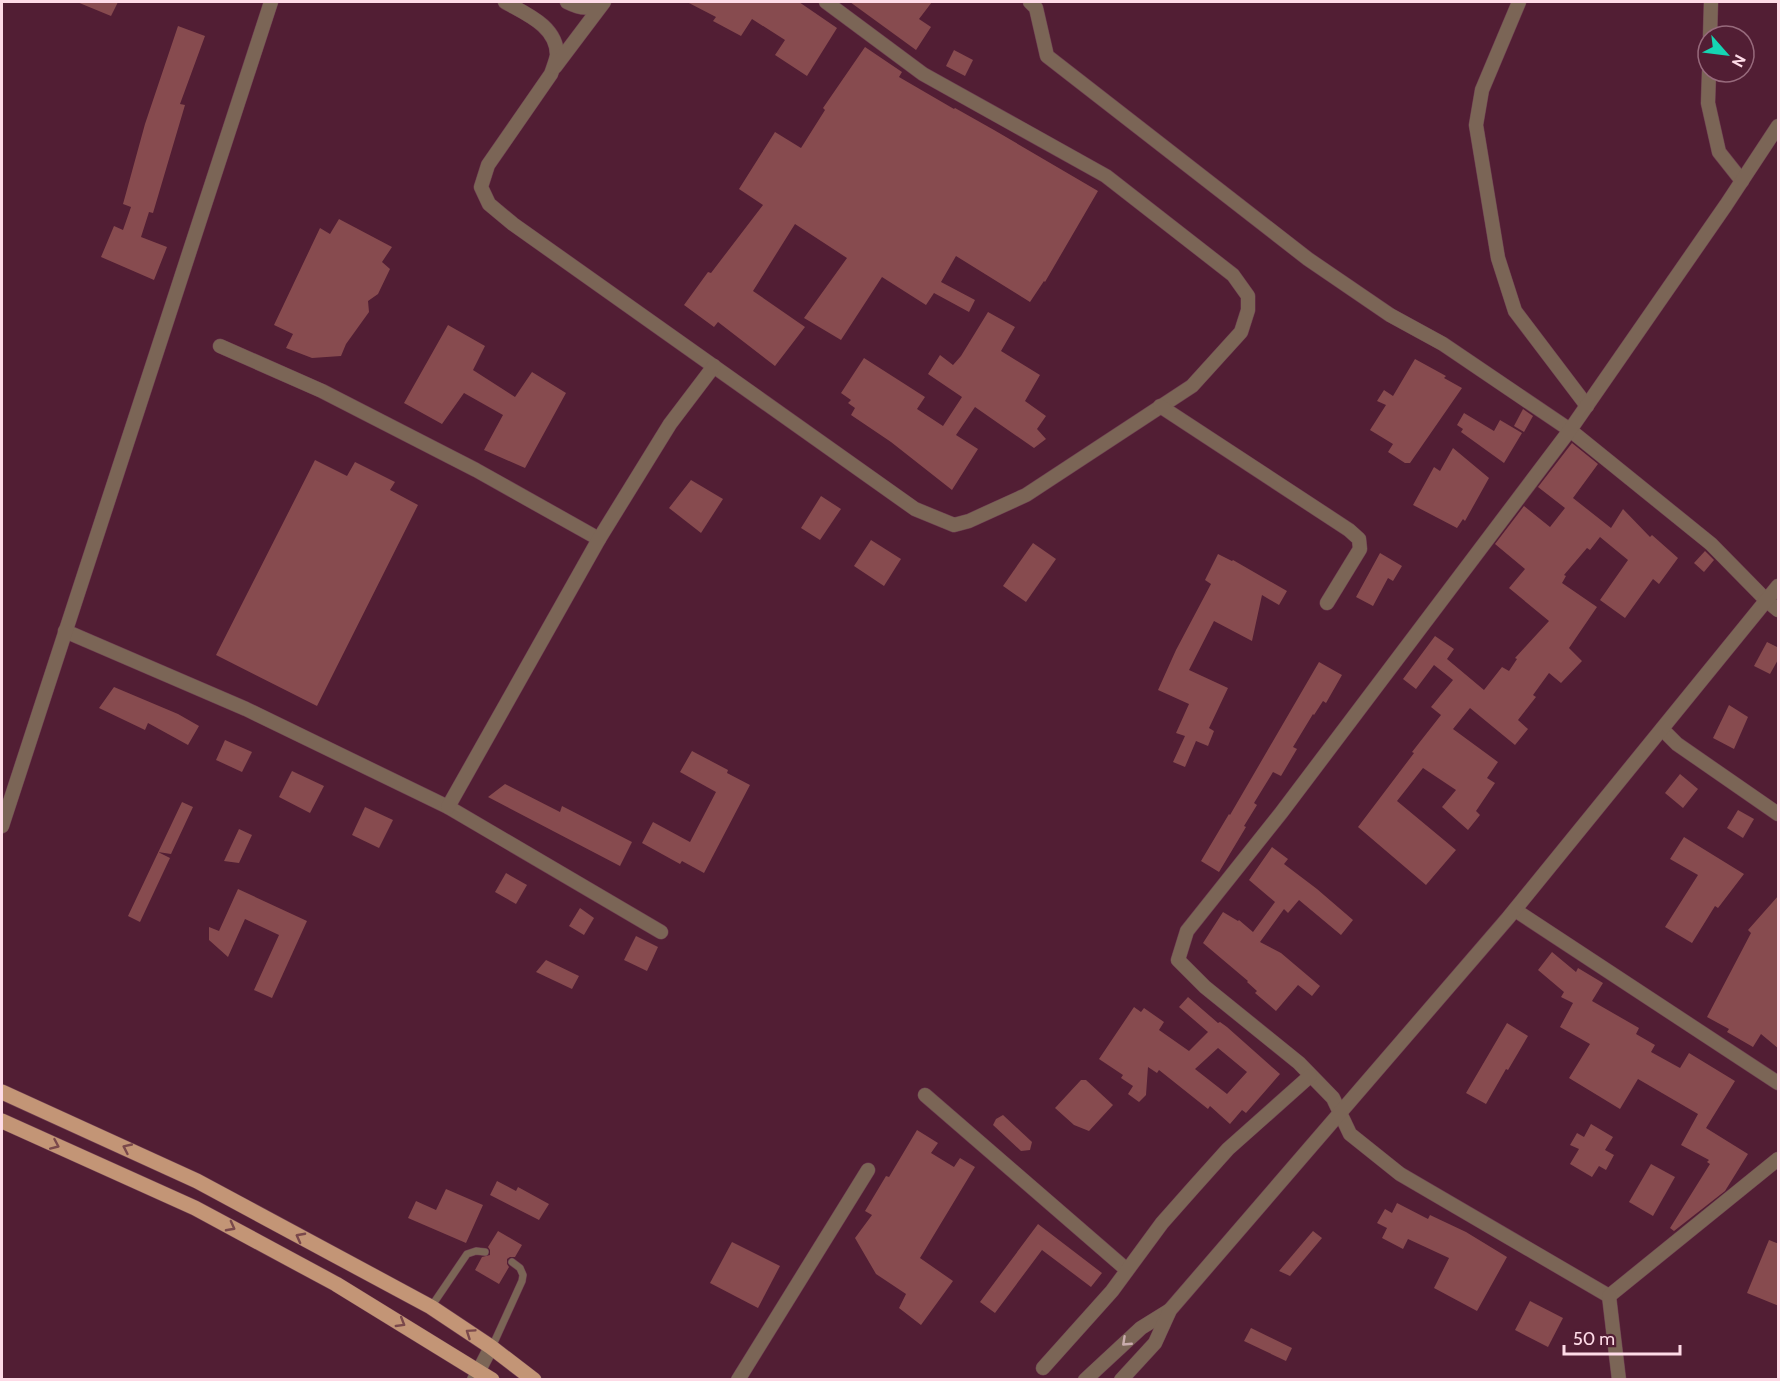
<svg xmlns="http://www.w3.org/2000/svg" width="1780" height="1381" font-family="Cabin,sans-serif">
  <style>
    .building { fill: #874b4f; fill-rule: evenodd }
    .lines { fill: none; stroke-linecap: round; stroke-linejoin: round }
    .service-casing { stroke: #6e3c51; stroke-width: 8 }
    .minor-casing { stroke: #6e3c51; stroke-width: 15 }
    .primary-casing { stroke: #6e3c51; stroke-width: 16 }
    .service { stroke: #7b6556; stroke-width: 7 }
    .minor { stroke: #7b6556; stroke-width: 14 }
    .primary { stroke: #c39576; stroke-width: 15 }
    .oneway { stroke: #7a484b }
    .oneway2 { stroke: #caacad }
  </style>
  <rect width="100%" height="100%" fill="#521e34"/>
  <g class="building">
    <polygon points="77,2 118,2 111,16"/>
    <polygon points="687,2 799,2 837,28 807,76 775,55 785,40 752,19 741,36 713,21 716,17"/>
    <polygon points="850,2 932,2 919,19 931,27 916,50"/>
    <polygon points="178,26 205,36 180,104 185,105 153,213 149,212 141,237 167,247 154,280 101,257 114,226 123,230 131,207 123,204 145,124"/>
    <polygon points="865,47 902,72 899,77 954,109 955,108 994,130 1098,191 1045,282 1044,281 1030,302 956,256 941,282 975,300 969,312 934,293 926,305 882,277 841,340 804,318 847,258 795,224 753,291 805,327 775,366 718,322 714,327 684,305 708,272 711,273 763,205 739,189 775,132 801,148 825,110 823,108"/>
    <polygon points="954,50 973,60 965,76 946,66"/>
    <polygon points="339,219 392,247 382,262 390,269 378,294 368,301 369,312 346,344 341,356 312,358 286,348 293,334 274,325 320,228 330,234"/>
    <polygon points="988,312 1015,327 1001,351 1040,375 1025,401 1046,416 1037,429 1046,439 1034,448 975,407 956,435 978,449 952,490 891,442 851,415 855,408 848,403 851,400 841,393 864,358 925,397 917,409 943,426 962,397 928,374 940,355 953,365 961,356"/>
    <polygon points="448,325 485,346 473,370 515,397 532,372 566,393 525,468 484,450 503,415 464,393 442,424 404,403"/>
    <polygon points="1415,359 1446,376 1444,378 1462,388 1410,463 1405,463 1388,452 1393,444 1370,430 1386,405 1377,401 1384,390 1393,396"/>
    <polygon points="1523,409 1533,416 1524,432 1514,426"/>
    <polygon points="1464,413 1494,431 1500,420 1522,433 1504,463 1461,432 1463,429 1457,425"/>
    <polygon points="1572,443 1598,464 1573,498 1611,528 1623,509 1650,537 1652,535 1678,558 1659,584 1653,579 1625,618 1600,600 1628,560 1600,537 1590,550 1587,548 1564,575 1566,576 1562,583 1597,607 1569,648 1582,661 1561,683 1549,673 1533,695 1536,697 1518,720 1528,729 1515,745 1470,708 1453,729 1498,762 1487,778 1495,783 1476,811 1480,815 1468,830 1442,807 1456,790 1423,768 1397,801 1456,850 1426,885 1358,827 1414,753 1412,752 1441,715 1431,707 1453,680 1434,665 1416,689 1403,679 1435,636 1454,649 1447,659 1484,690 1502,667 1509,671 1517,659 1515,658 1549,621 1509,588 1525,569 1495,544 1524,506 1550,527 1565,508 1538,487"/>
    <polygon points="1453,448 1489,478 1465,521 1463,519 1457,528 1413,505 1434,467 1440,471"/>
    <polygon points="315,460 347,476 355,462 395,482 390,490 418,505 317,706 216,655"/>
    <polygon points="691,480 723,499 701,533 669,508"/>
    <polygon points="821,496 841,509 820,540 801,528"/>
    <polygon points="871,540 901,559 884,586 854,566"/>
    <polygon points="1033,543 1056,559 1026,602 1003,586"/>
    <polygon points="1705,551 1714,560 1704,572 1694,563"/>
    <polygon points="1380,553 1402,566 1393,581 1388,578 1373,606 1356,597"/>
    <polygon points="1218,554 1232,561 1233,560 1287,591 1279,605 1262,595 1252,641 1214,621 1189,670 1228,688 1209,728 1214,731 1208,746 1196,741 1185,767 1173,762 1185,736 1176,733 1189,704 1158,690 1176,650 1211,584 1205,580"/>
    <polygon points="1767,642 1779,648 1779,658 1770,674 1754,666"/>
    <polygon points="1319,662 1342,675 1326,703 1323,701 1314,715 1313,714 1293,747 1297,749 1281,776 1273,772 1254,803 1257,805 1244,826 1246,827 1219,872 1201,861 1229,814 1230,815"/>
    <polygon points="114,687 178,714 199,726 188,745 148,723 145,730 99,708"/>
    <polygon points="1729,705 1748,717 1734,749 1713,738"/>
    <polygon points="225,740 252,752 242,772 216,760"/>
    <polygon points="692,751 728,770 727,773 750,785 704,873 682,861 680,864 642,843 653,822 690,842 716,792 680,772"/>
    <polygon points="292,771 324,786 310,813 279,797"/>
    <polygon points="1680,774 1698,789 1683,808 1665,793"/>
    <polygon points="505,784 560,812 562,806 632,842 620,866 488,797"/>
    <polygon points="182,802 193,807 171,854 158,852 170,858 140,922 128,916"/>
    <polygon points="365,807 393,820 379,848 352,835"/>
    <polygon points="1738,810 1754,819 1743,838 1727,828"/>
    <polygon points="239,829 252,835 239,863 224,861"/>
    <polygon points="1684,837 1744,874 1718,908 1715,906 1692,943 1665,927 1698,875 1670,859"/>
    <polygon points="1272,847 1288,859 1284,864 1317,889 1353,920 1341,935 1299,900 1288,913 1284,909 1260,942 1281,953 1320,986 1312,996 1298,985 1276,1011 1255,993 1257,991 1247,982 1248,981 1203,943 1223,912 1238,921 1239,920 1253,932 1275,902 1249,880"/>
    <polygon points="506,873 527,885 516,904 495,892"/>
    <polygon points="238,889 307,921 272,998 254,990 279,935 245,919 228,957 209,940 209,927 219,931"/>
    <polygon points="1779,895 1779,1049 1761,1034 1753,1047 1727,1032 1729,1029 1707,1017 1751,933 1748,930"/>
    <polygon points="580,908 594,918 584,935 569,926"/>
    <polygon points="636,936 658,947 647,971 624,960"/>
    <polygon points="1552,952 1576,972 1578,968 1603,983 1592,1001 1639,1028 1636,1034 1655,1045 1651,1052 1680,1068 1689,1053 1735,1081 1706,1128 1748,1154 1725,1191 1674,1231 1670,1228 1710,1164 1707,1162 1709,1160 1681,1145 1698,1114 1638,1079 1620,1109 1569,1078 1590,1044 1560,1027 1573,1003 1561,997 1564,992 1538,970"/>
    <polygon points="546,960 579,976 572,989 536,972"/>
    <path d="M1188 997 1218 1023 1220 1022 1227 1027 1280 1074 1246 1113 1242 1110 1230 1124 1210 1106 1208 1109 1159 1070 1157 1073 1148 1067 1146 1095 1139 1102 1128 1094 1133 1086 1121 1078 1123 1075 1099 1059 1134 1007 1141 1012 1144 1008 1164 1022 1159 1030 1189 1051 1208 1032 1179 1007ZM1218 1048 1247 1072 1227 1094 1195 1069Z"/>
    <polygon points="1507,1023 1528,1036 1508,1070 1506,1069 1486,1104 1466,1093"/>
    <polygon points="1081,1080 1086,1080 1113,1105 1089,1131 1074,1125 1055,1108"/>
    <polygon points="1003,1115 1032,1142 1030,1150 1021,1151 993,1125 996,1119"/>
    <polygon points="1591,1124 1613,1137 1605,1150 1614,1155 1606,1170 1599,1166 1592,1177 1570,1164 1579,1149 1570,1145 1577,1133 1584,1137"/>
    <polygon points="917,1130 938,1143 931,1153 954,1167 960,1158 975,1167 920,1258 953,1281 921,1325 899,1308 906,1294 876,1274 855,1238 872,1215 865,1211 886,1176 889,1177"/>
    <polygon points="1651,1164 1675,1177 1653,1216 1629,1202"/>
    <polygon points="497,1181 516,1191 518,1187 549,1204 539,1220 490,1195"/>
    <polygon points="446,1189 483,1205 466,1243 408,1218 416,1201 436,1210"/>
    <polygon points="1397,1203 1428,1219 1430,1215 1466,1232 1507,1257 1477,1311 1434,1288 1449,1258 1408,1239 1403,1249 1382,1238 1387,1228 1377,1223 1385,1209 1392,1213"/>
    <polygon points="1038,1224 1102,1273 1091,1287 1042,1250 995,1313 980,1302"/>
    <polygon points="498,1231 522,1245 515,1257 510,1257 507,1259 507,1264 509,1267 499,1284 475,1270 482,1257 490,1255 490,1250 488,1247"/>
    <polygon points="1313,1231 1322,1238 1290,1276 1279,1271"/>
    <polygon points="1769,1240 1779,1244 1779,1306 1747,1293"/>
    <polygon points="732,1242 780,1266 758,1308 710,1283"/>
    <polygon points="1530,1301 1563,1318 1548,1347 1515,1330"/>
    <polygon points="1251,1328 1292,1348 1286,1361 1244,1341"/>
  </g>
  <g class="lines">
    <g class="service-casing">
      <g id="service">
        <polyline points="431,1307 467,1254 476,1251 485,1252"/>
        <polyline points="492,1347 522,1281 523,1275 520,1268 512,1262"/>
      </g>
    </g>
    <g class="minor-casing">
      <g id="minor">
        <path d="M505 2C526 14 557 26 557 55 556 61 553 68 551 74L488 165 481 187 489 204 513 224 915 509 954 525 969 521 1026 495 1192 386 1241 332 1248 310V296L1233 275 1106 176 923 74 826 2"/>
        <path d="M567 2C581 9 590 10 603 2"/>
        <polyline points="1030,2 1036,8 1047,56 1308,259 1390,315 1443,344 1570,430 1711,544 1766,600 1778,610"/>
        <polyline points="1519,2 1482,90 1476,125 1498,258 1515,311 1587,406"/>
        <polyline points="1710,36 1711,2"/>
        <polyline points="555,67 604,2"/>
        <polyline points="1709,72 1708,103 1719,152 1742,181"/>
        <polyline points="220,346 322,391 476,470 599,539"/>
        <polyline points="1160,406 1349,530 1359,539 1360,549 1327,603"/>
        <polyline points="65,631 246,709 448,807 661,932"/>
        <polyline points="1662,729 1677,744 1778,814"/>
        <polyline points="448,807 599,539 670,424 714,366"/>
        <polyline points="2,826 271,2"/>
        <polyline points="1515,910 1778,1083"/>
        <polyline points="925,1095 1127,1270"/>
        <polyline points="1609,1296 1400,1174 1350,1134 1333,1098 1299,1063 1205,987 1178,960 1187,931 1281,813 1570,430 1726,205 1778,126"/>
        <polyline points="1609,1296 1778,1159"/>
        <polyline points="1609,1296 1619,1380"/>
        <polyline points="1043,1368 1112,1291 1162,1223 1193,1188 1228,1149 1310,1076"/>
        <polyline points="474,1380 491,1347"/>
        <polyline points="738,1380 868,1170"/>
        <polyline points="1085,1380 1141,1328 1170,1310"/>
        <polyline points="1121,1380 1155,1343 1170,1310 1508,918 1778,586"/>
      </g>
    </g>
    <g class="primary-casing">
      <g id="primary">
        <polyline points="2,1092 197,1181 431,1307 491,1347 534,1380"/>
        <polyline points="2,1121 195,1208 336,1284 492,1380"/>
      </g>
    </g>
    <use href="#service" class="service"/>
    <use href="#minor" class="minor"/>
    <use href="#primary" class="primary"/>
  </g>
  <defs><path id="oneway-chevron" d="M-2-3.5L2.5 0L-2 3.5" fill="none" stroke-width="1.6" stroke-linecap="round" stroke-linejoin="round" transform="scale(1.5)"/></defs>
  <g class="oneway">
    <use href="#oneway-chevron" transform="translate(55 1145) rotate(24)"/>
    <use href="#oneway-chevron" transform="translate(127 1148) rotate(-155)"/>
    <use href="#oneway-chevron" transform="translate(231 1227) rotate(28)"/>
    <use href="#oneway-chevron" transform="translate(300 1237) rotate(-152)"/>
    <use href="#oneway-chevron" transform="translate(401 1323) rotate(31)"/>
    <use href="#oneway-chevron" transform="translate(470 1333) rotate(-146)"/>
  </g>
  <use class="oneway2" href="#oneway-chevron" transform="translate(1126 1342) rotate(137)"/>
  <rect width="1780" height="1381" fill="none" stroke="#fedbe7" stroke-width="6"/>
  <g transform="translate(1726 54) rotate(118)"><circle r="28" fill="#521e34" stroke="#976a7c" stroke-width="1.5"/>
  <path d="M0-4.5L10 22L0 15L-10 22Z" fill="#15d5b3"/>
  <text y="-9" font-size="16" font-weight="bold" text-anchor="middle" fill="#fedbe7">N</text>
  </g>
  <path d="M1564 1345v9h116v-9" fill="none" stroke="#fedbe7" stroke-width="3"/>
  <text x="1573" y="1345" font-size="18" fill="#fedbe7" stroke="#521e34" stroke-width="4.5" paint-order="stroke">50 m</text>
</svg>
